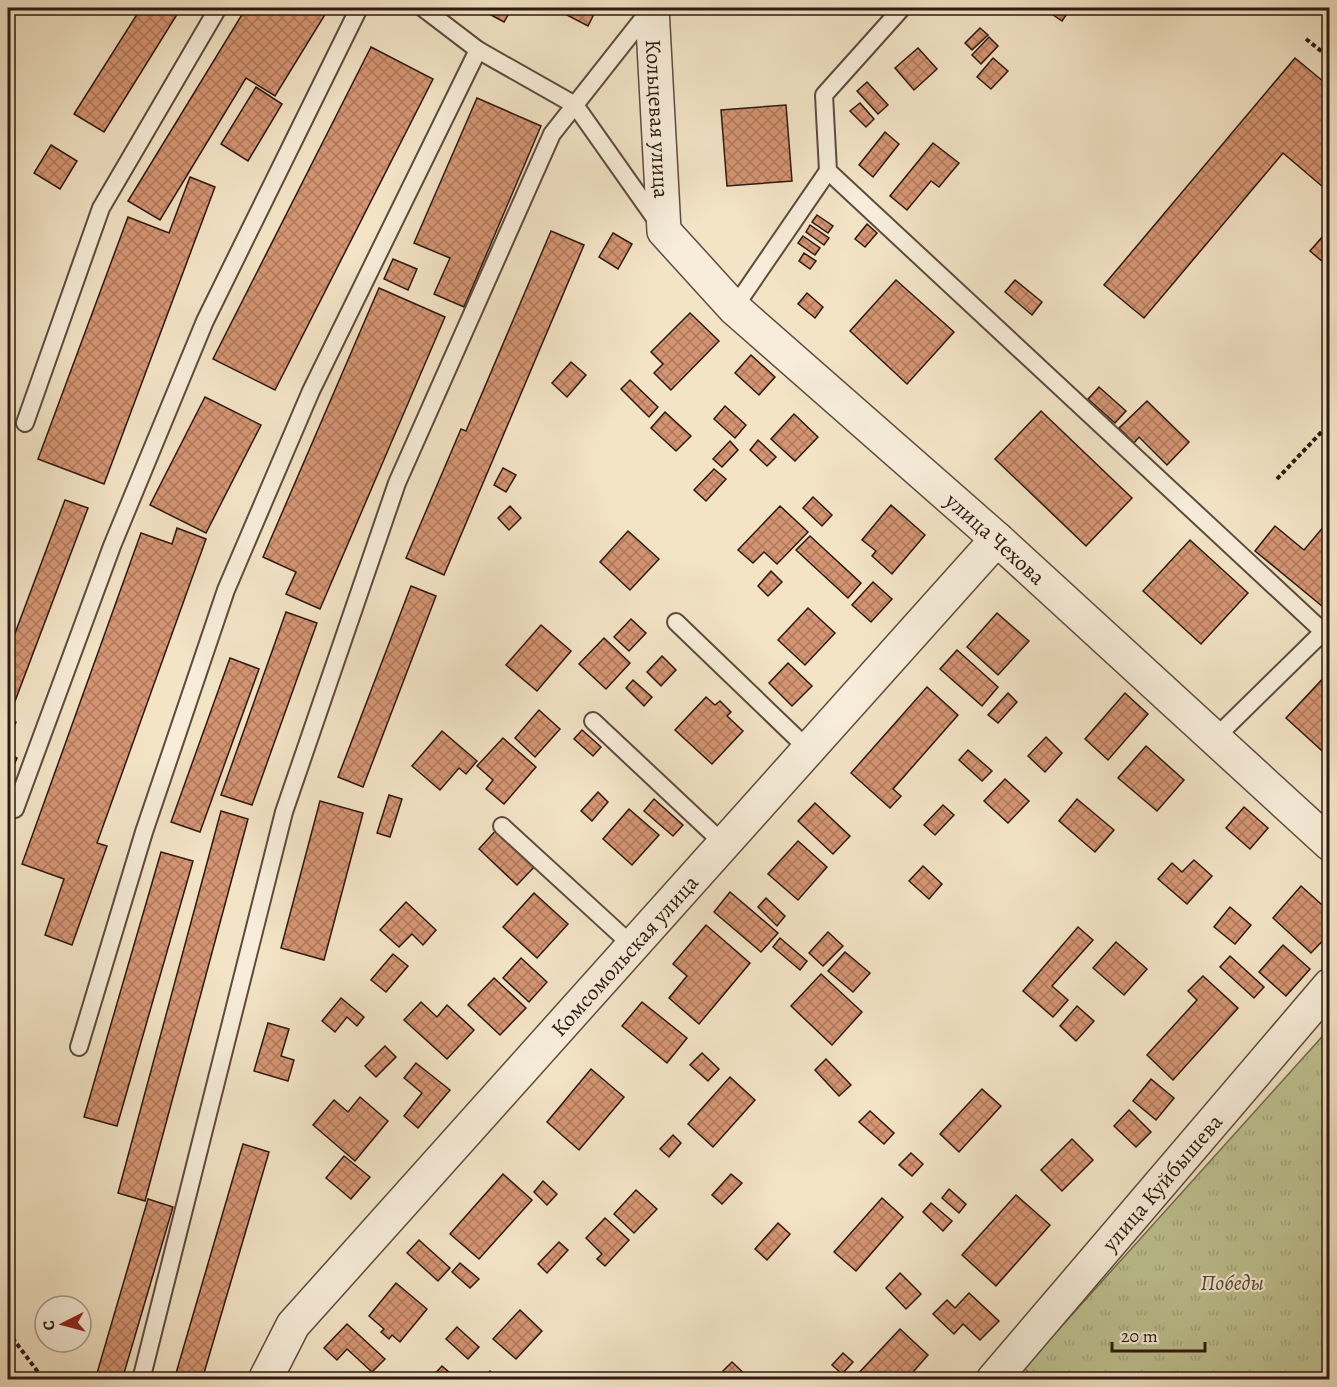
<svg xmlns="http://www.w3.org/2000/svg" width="1337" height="1387" font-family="Alegreya,serif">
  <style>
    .grass { fill: url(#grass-tufts); stroke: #766e51; stroke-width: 1.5 }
    .building { fill: url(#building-cross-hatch); stroke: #2e1810; stroke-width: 1.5 }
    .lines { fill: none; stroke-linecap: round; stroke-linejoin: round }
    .service-casing { stroke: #5f4b3e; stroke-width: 20 }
    .minor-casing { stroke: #5f4b3e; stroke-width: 36 }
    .path { stroke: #2e1810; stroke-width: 4; stroke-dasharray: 4.5 3; stroke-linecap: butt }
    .service { stroke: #f7edda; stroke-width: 16 }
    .minor { stroke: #f7edda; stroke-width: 33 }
    .labels { text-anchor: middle; stroke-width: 4.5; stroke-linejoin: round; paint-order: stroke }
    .street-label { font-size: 22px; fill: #2e1810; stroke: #f7edda }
    .park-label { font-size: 22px; font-style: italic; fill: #5a4b37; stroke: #f7edda }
  </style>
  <defs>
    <pattern id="grass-tufts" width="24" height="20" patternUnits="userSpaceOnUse" patternTransform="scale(1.5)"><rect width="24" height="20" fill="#bfc392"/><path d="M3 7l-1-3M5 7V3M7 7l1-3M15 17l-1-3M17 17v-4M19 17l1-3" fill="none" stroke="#a4a77d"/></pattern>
    <pattern id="building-cross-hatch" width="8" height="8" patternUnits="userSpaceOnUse" patternTransform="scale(1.5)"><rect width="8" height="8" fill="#d59573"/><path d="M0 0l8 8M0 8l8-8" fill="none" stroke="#ad795d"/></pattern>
  </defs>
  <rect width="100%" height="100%" fill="#f3e4c6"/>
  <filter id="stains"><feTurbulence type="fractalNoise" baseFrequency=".00333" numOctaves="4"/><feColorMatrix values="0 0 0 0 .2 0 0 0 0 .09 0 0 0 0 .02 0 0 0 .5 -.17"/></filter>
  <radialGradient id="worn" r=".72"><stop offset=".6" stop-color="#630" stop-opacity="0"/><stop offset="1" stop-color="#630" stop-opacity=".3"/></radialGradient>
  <polygon class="grass" points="1329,1029 1329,1379 1036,1380 1024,1368"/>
  <g class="building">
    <polygon points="141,8 181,8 104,132 74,114"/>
    <polygon points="246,8 329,8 275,96 246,78 160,220 128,201"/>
    <polygon points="478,8 512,8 504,22"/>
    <polygon points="566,8 597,8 588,26 563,13"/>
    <polygon points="1043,8 1065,8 1069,11 1062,21"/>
    <polygon points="980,28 988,35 972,50 965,43"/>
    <polygon points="989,37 998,46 981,64 972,55"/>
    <polygon points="371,47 433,79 275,390 213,359"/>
    <polygon points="918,48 937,69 914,90 895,68"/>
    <polygon points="993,58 1008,71 991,89 977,77"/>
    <polygon points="1295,58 1330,87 1330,193 1283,153 1144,318 1104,285"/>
    <polygon points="867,82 888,105 878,114 857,91"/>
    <polygon points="256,87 282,104 248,161 221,144"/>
    <polygon points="477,98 541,126 464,307 434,294 450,258 414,243"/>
    <polygon points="860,103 874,119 866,127 850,111"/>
    <polygon points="786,105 792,181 727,186 721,110"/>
    <polygon points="885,132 899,144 873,177 859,165"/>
    <polygon points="933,143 959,163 939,187 931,181 907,210 890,196"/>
    <polygon points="51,145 77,161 60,189 34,173"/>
    <polygon points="190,177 215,187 104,484 38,459 128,217 169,233"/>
    <polygon points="817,215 833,226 828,233 812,222"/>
    <polygon points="867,224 877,233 865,247 855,239"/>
    <polygon points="810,225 829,238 824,245 806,232"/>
    <polygon points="1330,228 1330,268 1310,251"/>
    <polygon points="551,231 584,245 444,575 406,558 461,429 466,431"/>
    <polygon points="613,233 632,244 618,269 599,257"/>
    <polygon points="803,236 820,248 815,255 798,243"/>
    <polygon points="804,253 816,261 810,269 799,261"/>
    <polygon points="393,259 417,269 408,290 384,279"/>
    <polygon points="896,280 954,332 907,384 850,331"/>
    <polygon points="1015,280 1042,302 1032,315 1005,292"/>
    <polygon points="379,288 445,317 320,609 286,594 296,572 263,557"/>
    <polygon points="807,293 823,307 815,318 798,304"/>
    <polygon points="690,313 719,341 671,390 654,373 663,364 651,352"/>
    <polygon points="751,355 775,377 759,395 735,373"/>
    <polygon points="571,362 586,375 567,397 552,383"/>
    <polygon points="630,380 658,407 649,417 621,389"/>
    <polygon points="1099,387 1126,411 1115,423 1088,399"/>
    <polygon points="205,397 261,425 206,533 150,505"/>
    <polygon points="1147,401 1189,442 1167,465 1139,437 1134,443 1119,428"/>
    <polygon points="725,406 746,425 735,438 714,419"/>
    <polygon points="1041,411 1132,498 1086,546 995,459"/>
    <polygon points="665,412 691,436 676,451 651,428"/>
    <polygon points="794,414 818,437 795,461 771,439"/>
    <polygon points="758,440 776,457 767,466 750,450"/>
    <polygon points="730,441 738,450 722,467 713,459"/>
    <polygon points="503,468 516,475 506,492 494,485"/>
    <polygon points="714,469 726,479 706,501 694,490"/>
    <polygon points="813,497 832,515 822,526 803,508"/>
    <polygon points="65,500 88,508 12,709 8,708 8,652"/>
    <polygon points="891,505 925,535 892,574 872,556 876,551 862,540"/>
    <polygon points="510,506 521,518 509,530 498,518"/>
    <polygon points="780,506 808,532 777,564 764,552 753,563 738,550"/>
    <polygon points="1330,519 1330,560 1324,567 1330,571 1328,611 1255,551 1275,526 1304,550"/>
    <polygon points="177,528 206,539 97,843 107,846 72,945 45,935 64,879 22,864 141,533 172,544"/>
    <polygon points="628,531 659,559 630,590 600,562"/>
    <polygon points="810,536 861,583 848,598 796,550"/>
    <polygon points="1190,540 1248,593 1201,644 1143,591"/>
    <polygon points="771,571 782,582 768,596 758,586"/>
    <polygon points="873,582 892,599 871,622 852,605"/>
    <polygon points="411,586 436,596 363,787 338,777"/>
    <polygon points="808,608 835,633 805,665 778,640"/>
    <polygon points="286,612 317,623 252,805 221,795"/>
    <polygon points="997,613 1029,641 998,675 967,647"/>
    <polygon points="631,619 646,633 629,651 614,637"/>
    <polygon points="541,625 571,651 537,691 506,665"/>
    <polygon points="604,638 630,663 606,689 579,664"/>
    <polygon points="957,650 998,687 982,706 940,669"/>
    <polygon points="662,656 676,670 661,686 647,672"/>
    <polygon points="230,658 259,669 200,832 171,822"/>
    <polygon points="788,663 812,686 792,706 769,683"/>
    <polygon points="1330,671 1330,758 1286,718"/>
    <polygon points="633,680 652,697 644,706 626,688"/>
    <polygon points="927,687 958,715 893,789 901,796 890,808 851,773"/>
    <polygon points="1008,693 1017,702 998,723 988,715"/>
    <polygon points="1125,693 1148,714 1108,760 1085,739"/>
    <polygon points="706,697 715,705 720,701 731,712 727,716 743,731 712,764 675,730"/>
    <polygon points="539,710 560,729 535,757 515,738"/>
    <polygon points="8,718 16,722 8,742"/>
    <polygon points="582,730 601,747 593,756 574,739"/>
    <polygon points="442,731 477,761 466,774 459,768 440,790 412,766"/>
    <polygon points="1046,737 1062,753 1045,772 1028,756"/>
    <polygon points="503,738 536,767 504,804 486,789 493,780 477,766"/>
    <polygon points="1146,746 1184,780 1157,811 1118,778"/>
    <polygon points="968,750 992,771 982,781 959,760"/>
    <polygon points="8,753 17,758 8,779"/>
    <polygon points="1005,779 1029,801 1008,823 984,801"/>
    <polygon points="598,792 608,802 592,821 581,811"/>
    <polygon points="389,795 402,799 390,837 377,833"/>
    <polygon points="654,799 683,825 673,836 644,811"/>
    <polygon points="1077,799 1114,830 1095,852 1059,821"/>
    <polygon points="320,801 363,813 324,960 281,948"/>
    <polygon points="815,803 850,836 833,854 798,821"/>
    <polygon points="943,805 954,815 935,835 924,825"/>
    <polygon points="1244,807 1268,828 1250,849 1226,828"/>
    <polygon points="629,809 659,835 632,865 603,839"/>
    <polygon points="221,811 248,819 145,1201 118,1193"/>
    <polygon points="498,828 537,864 517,885 479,849"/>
    <polygon points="798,841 827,867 798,900 768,874"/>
    <polygon points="161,852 193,861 117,1126 84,1117"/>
    <polygon points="1194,860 1212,876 1187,904 1158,879 1172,863 1182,872"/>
    <polygon points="923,866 942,884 929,899 909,881"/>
    <polygon points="1301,886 1330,912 1330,933 1311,953 1273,918"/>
    <polygon points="730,892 778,933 761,952 714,912"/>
    <polygon points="534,893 568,924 537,958 503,927"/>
    <polygon points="766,898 785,916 777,926 758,907"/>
    <polygon points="406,902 436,930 423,945 412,934 399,947 380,930"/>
    <polygon points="1230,907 1251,925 1235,944 1214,927"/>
    <polygon points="706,925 750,963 699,1024 669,998 687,976 673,964"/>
    <polygon points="1078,927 1093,940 1052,986 1068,1000 1053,1017 1023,991"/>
    <polygon points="828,932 843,946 823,966 809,953"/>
    <polygon points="780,938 807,961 800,970 773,947"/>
    <polygon points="1116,942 1147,969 1124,995 1093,968"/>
    <polygon points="1283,945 1310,969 1286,996 1259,972"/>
    <polygon points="845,952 870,973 853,992 828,971"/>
    <polygon points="393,954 408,966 386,992 371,980"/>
    <polygon points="1230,956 1264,987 1254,998 1220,967"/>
    <polygon points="521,958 547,982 529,1002 503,978"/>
    <polygon points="821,974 862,1012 832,1045 791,1006"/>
    <polygon points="1203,976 1238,1008 1173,1080 1147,1055 1197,1000 1188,991"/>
    <polygon points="494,978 526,1008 500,1035 468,1005"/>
    <polygon points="341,998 364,1017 357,1026 347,1017 335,1032 322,1021"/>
    <polygon points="421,1002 437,1017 447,1005 474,1030 447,1059 404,1020"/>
    <polygon points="642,1002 687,1038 667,1063 622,1026"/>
    <polygon points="1077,1006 1094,1021 1076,1041 1060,1026"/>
    <polygon points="268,1023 289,1029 281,1056 294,1060 288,1081 254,1071"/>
    <polygon points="385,1046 396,1057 376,1077 365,1066"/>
    <polygon points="702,1053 719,1069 708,1081 690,1065"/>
    <polygon points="826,1059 851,1085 839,1096 815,1070"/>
    <polygon points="416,1063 450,1090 418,1128 404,1116 422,1093 404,1078"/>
    <polygon points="591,1069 624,1097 579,1150 547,1122"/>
    <polygon points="730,1077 755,1100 713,1147 688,1124"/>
    <polygon points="1151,1079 1174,1098 1156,1120 1133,1101"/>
    <polygon points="982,1089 1001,1106 959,1152 940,1134"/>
    <polygon points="360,1097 388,1121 355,1161 313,1125 334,1100 348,1112"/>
    <polygon points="1129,1110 1151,1132 1136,1147 1114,1126"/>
    <polygon points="870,1111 894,1133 884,1144 859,1122"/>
    <polygon points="673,1135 681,1143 669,1157 660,1149"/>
    <polygon points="1072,1139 1093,1160 1062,1191 1041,1170"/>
    <polygon points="243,1144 269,1152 202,1380 174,1380"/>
    <polygon points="911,1153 923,1164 912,1176 899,1165"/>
    <polygon points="344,1156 370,1177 351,1199 326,1178"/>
    <polygon points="503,1174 532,1200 479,1259 450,1234"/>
    <polygon points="731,1174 742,1183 722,1204 712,1195"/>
    <polygon points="543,1181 557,1194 547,1205 534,1192"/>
    <polygon points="949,1189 966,1204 959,1213 942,1198"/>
    <polygon points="636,1190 657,1209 634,1233 614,1214"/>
    <polygon points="1016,1195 1050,1225 996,1286 962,1255"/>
    <polygon points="882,1198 903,1217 856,1271 834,1252"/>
    <polygon points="148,1199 173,1207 122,1380 95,1380"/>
    <polygon points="931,1203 952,1221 943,1231 923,1212"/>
    <polygon points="605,1218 629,1240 605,1266 597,1259 602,1254 586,1238"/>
    <polygon points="778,1223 790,1234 767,1260 755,1249"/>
    <polygon points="419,1240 450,1268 438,1281 407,1253"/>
    <polygon points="559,1242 568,1250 547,1273 538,1264"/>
    <polygon points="460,1263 479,1279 470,1288 452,1272"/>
    <polygon points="900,1273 921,1294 906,1309 886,1288"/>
    <polygon points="396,1283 427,1309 400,1342 392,1335 389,1339 381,1332 384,1329 369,1316"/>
    <polygon points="969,1293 999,1321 980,1340 963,1324 954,1334 933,1314 947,1300 955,1308"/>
    <polygon points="520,1310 542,1331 516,1359 493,1339"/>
    <polygon points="347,1324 385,1359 372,1372 347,1349 337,1360 324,1348"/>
    <polygon points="457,1327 479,1347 468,1359 446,1339"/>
    <polygon points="900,1329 928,1355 906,1380 853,1379"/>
    <polygon points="843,1353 853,1362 842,1374 832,1365"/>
    <polygon points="732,1362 751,1380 732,1380 723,1371"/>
    <polygon points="442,1366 457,1379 457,1380 430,1379"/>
    <polygon points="490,1371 499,1380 482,1380"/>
  </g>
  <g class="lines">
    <g class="service-casing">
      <g id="service">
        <polyline points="423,8 478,50 575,105 659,224"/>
        <polyline points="902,8 824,95 828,171 1330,638"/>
        <polyline points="734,308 828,171"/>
        <polyline points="25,423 101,208 218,8"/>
        <polyline points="676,622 809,750"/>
        <polyline points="593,721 724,844"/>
        <polyline points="1214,739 1323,632"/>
        <polyline points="15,809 112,546 205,321 359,8"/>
        <polyline points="502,826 634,947"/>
        <polyline points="79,1047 144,832 226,590 311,391 478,50"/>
        <polyline points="141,1380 284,812 397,483 552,134 649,11"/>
      </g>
    </g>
    <g class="minor-casing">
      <g id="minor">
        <path id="s1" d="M652 8 664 231 734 308 997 539 1330 844"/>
        <path id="s2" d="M265 1380 293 1325 997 539"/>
        <path id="s3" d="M993 1380 1330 985"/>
      </g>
    </g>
    <g class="path">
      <polyline points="1306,39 1330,58"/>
      <polyline points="1277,479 1330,423"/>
      <polyline points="8,1332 44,1380"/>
    </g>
    <use href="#service" class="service"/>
    <use href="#minor" class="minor"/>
  </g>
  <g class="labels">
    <g class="street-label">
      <text dy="8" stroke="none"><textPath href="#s1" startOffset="111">Кольцевая улица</textPath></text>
      <text dy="8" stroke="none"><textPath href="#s1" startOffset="676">улица Чехова</textPath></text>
      <text dy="8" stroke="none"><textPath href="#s2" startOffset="558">Комсомольская улица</textPath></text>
      <text dy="8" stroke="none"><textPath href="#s3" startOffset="260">улица Куйбышева</textPath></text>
    </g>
    <g class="park-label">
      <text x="1232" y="1290">Победы</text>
    </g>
  </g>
  <rect width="1337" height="1387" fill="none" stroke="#f3e4c6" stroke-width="30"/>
  <rect x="9" y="9" width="1319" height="1369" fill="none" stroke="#2e1810" stroke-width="3"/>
  <rect x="15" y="15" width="1307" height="1357" fill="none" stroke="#2e1810" stroke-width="1.5"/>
  <g transform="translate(63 1324) rotate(264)"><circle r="28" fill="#f7edda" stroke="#a79889" stroke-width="1.5"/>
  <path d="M0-4.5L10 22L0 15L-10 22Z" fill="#8f2418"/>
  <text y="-9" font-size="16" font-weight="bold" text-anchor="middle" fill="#2e1810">С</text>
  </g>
  <path d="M1112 1342v9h93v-9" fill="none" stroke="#2e1810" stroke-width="3"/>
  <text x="1121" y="1342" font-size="18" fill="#2e1810" stroke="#f7edda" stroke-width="4.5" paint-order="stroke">20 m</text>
  <rect width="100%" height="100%" filter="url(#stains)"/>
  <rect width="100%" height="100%" fill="url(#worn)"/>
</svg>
